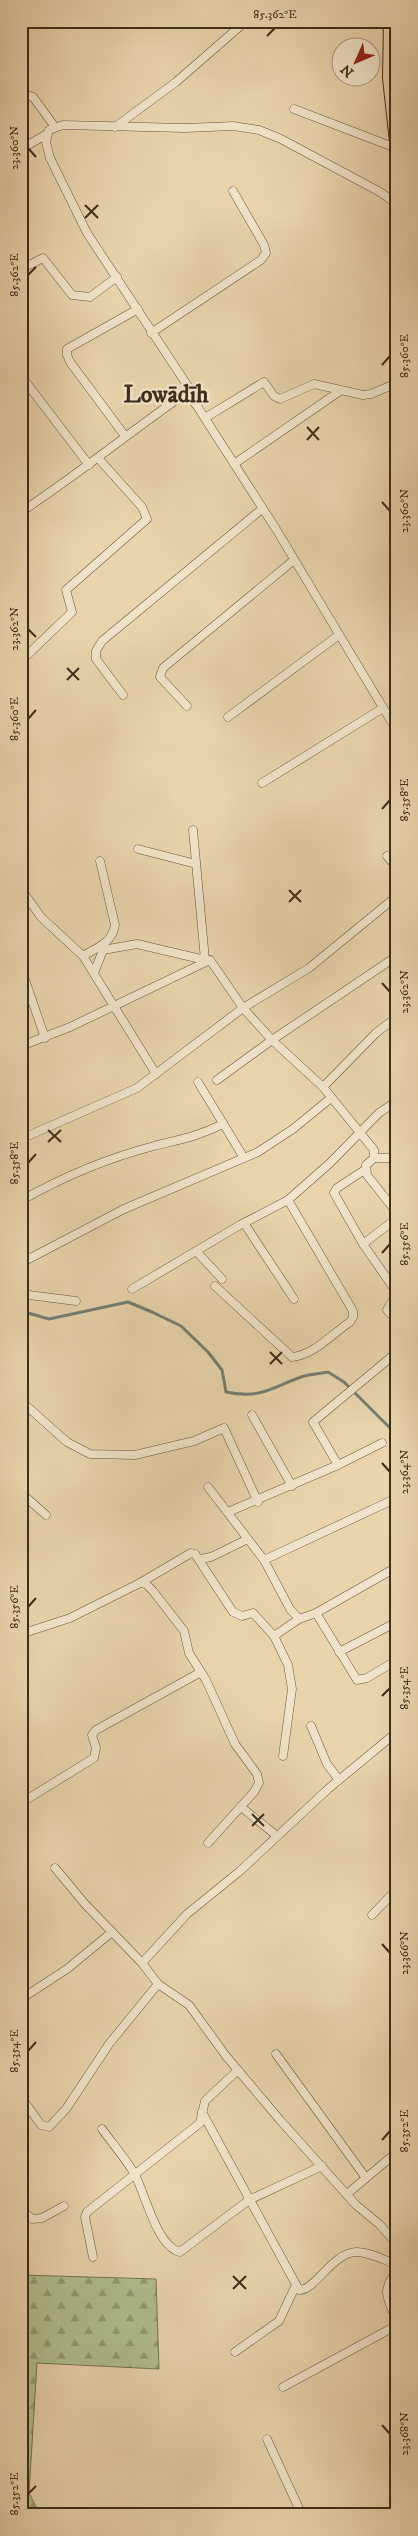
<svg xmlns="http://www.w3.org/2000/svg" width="418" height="2536" font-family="'IM FELL DW Pica',serif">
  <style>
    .forest { fill: url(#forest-firs); stroke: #787554 }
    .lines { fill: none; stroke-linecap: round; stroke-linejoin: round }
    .stream { stroke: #747f73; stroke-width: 3 }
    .minor-casing { stroke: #6a563e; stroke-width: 9 }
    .primary-casing { stroke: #3f2c18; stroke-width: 14 }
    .minor { stroke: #f1e3ca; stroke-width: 8 }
    .primary { stroke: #e9d4ae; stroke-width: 12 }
    .ticks { fill: none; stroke: #3f2c18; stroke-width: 2 }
    .labels { text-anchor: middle; stroke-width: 5; stroke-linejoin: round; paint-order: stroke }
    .district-label { font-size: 24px; font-weight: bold; fill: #3f2c18; stroke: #f1e3ca }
    .neatline { fill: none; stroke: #3f2c18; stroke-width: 2 }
    .ticks-label { font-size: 12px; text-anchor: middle; fill: #3f2c18 }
  </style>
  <defs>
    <pattern id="forest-firs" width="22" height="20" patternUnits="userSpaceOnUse" patternTransform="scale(1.25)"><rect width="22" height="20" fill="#b1be8f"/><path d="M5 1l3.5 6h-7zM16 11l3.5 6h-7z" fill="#919b74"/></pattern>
  </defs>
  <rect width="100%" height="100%" fill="#e9d4ae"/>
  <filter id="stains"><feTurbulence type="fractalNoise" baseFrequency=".004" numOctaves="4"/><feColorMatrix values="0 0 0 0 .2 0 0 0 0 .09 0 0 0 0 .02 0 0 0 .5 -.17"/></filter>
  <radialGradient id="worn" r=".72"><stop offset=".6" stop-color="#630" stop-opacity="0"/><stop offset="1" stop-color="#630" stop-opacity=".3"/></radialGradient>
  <polygon class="forest" points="21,2275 156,2279 159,2369 37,2363 29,2493 36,2507 36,2515 21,2515"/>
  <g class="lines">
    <path class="stream" d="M21 1311 49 1319 128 1302 152 1312 181 1326 208 1352 222 1370 226 1392C261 1399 271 1388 301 1377 309 1374 319 1374 328 1372L344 1382 397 1435"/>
    <g class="minor-casing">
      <g id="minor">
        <polyline points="21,93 33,97 55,127"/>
        <polyline points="294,109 396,148"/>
        <polyline points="115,127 176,82 246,21"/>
        <polyline points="21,149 47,134"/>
        <polyline points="21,269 43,258 72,295 90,297 117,277"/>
        <polyline points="151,333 261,260 266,253 264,245 233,191"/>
        <polyline points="25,381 89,465"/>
        <polyline points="186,393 197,406 276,529 397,731"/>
        <polyline points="205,418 264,382 274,396 280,399 314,384 363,395 371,394 397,383"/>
        <polyline points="125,436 70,362 67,355 67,349 138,309"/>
        <polyline points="234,464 340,391"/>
        <path d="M21 512C77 475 130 432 186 393L189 388 87 233 50 158 46 142 49 130 63 125 185 128 233 126 259 130 281 139 380 192 397 204"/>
        <polyline points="21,661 72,612 66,590 147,519 142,507 98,458"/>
        <polyline points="123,695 96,659 96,651 102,641 262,509"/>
        <polyline points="187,706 160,677 163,668 294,560"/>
        <polyline points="228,717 339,635"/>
        <polyline points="262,783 383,708"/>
        <polyline points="138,849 196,864"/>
        <polyline points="387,856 397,868"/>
        <polyline points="21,889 41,917 83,956 156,1074"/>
        <path d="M83 956C98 947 112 943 115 925L100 861"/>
        <polyline points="21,968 45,1038"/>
        <polyline points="94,973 103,950 137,944 205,960 193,830"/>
        <polyline points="397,1017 376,1033 323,1087 374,1150 374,1158 366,1165 367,1175 397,1213"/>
        <polyline points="21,1046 70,1027 210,960 243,1008 272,1040 323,1087"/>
        <polyline points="217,1080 272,1040 397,956"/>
        <polyline points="198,1082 244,1158"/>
        <polyline points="21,1139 137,1088 243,1008 309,968 397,896"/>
        <polyline points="374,1158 392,1158 397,1155"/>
        <polyline points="366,1169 337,1188 334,1193 363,1244 397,1293 387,1310 397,1321"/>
        <path d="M22 1200C63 1177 108 1158 154 1146 182 1139 196 1137 223 1124"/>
        <polyline points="244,1223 294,1299"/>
        <polyline points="363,1244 397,1218"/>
        <polyline points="196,1251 222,1279"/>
        <polyline points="21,1263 124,1209 258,1152 293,1129 331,1098"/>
        <path d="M215 1286 292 1357C314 1355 332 1334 350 1322L353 1317V1311L288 1200"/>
        <polyline points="132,1289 240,1225 288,1200 330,1163 379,1113 397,1101"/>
        <polyline points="21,1294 76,1301"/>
        <polyline points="397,1352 390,1358 397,1364"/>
        <polyline points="21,1401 67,1442 90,1454 135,1455 194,1441 224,1428 258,1502"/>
        <polyline points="252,1415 292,1486"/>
        <polyline points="382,1443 338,1465 313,1422 390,1358"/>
        <polyline points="208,1487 264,1560 397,1498"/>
        <polyline points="21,1493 46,1515"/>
        <polyline points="228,1512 338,1465"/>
        <polyline points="200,1559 211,1557 248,1539"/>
        <polyline points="264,1560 290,1609 299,1619 316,1613 397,1567"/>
        <polyline points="140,1583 191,1553 195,1554 233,1612 242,1616 253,1613 274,1636"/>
        <polyline points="316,1613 357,1680 367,1678 397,1660"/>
        <polyline points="21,1634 70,1618 140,1583 146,1584 153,1591 184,1631 189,1653 206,1680 235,1744 257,1774 259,1783 254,1792 208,1843"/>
        <polyline points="339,1652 397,1622"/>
        <polyline points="311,1726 327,1764 339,1780"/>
        <polyline points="283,1756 292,1689 288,1665 274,1636 299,1619"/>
        <polyline points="21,1803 94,1758 96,1748 92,1735 96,1730 201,1672"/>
        <polyline points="241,1807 277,1836"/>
        <polyline points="55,1868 85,1904 142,1963 158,1984 189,2005 226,2056 280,2120 356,2205 379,2224 397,2244"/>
        <polyline points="372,1915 397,1889"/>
        <polyline points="142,1963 187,1914 240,1871 328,1789 397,1732"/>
        <polyline points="21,1999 67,1969 112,1932"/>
        <polyline points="276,2054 366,2178"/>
        <polyline points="21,2097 41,2125 49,2127 66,2109 109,2044 158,1984"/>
        <path d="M202 2112 299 2290C315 2291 332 2253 356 2252 370 2252 384 2260 397 2265"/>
        <path d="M102 2129C113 2144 125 2158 134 2173 145 2192 156 2246 180 2252L249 2200 322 2166"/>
        <polyline points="347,2194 397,2152"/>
        <polyline points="23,2211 32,2219 42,2218 64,2206"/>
        <polyline points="93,2257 85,2217 87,2212 200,2123 205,2101 238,2070"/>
        <polyline points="235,2352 279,2321 295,2287"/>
        <path d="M283 2387 392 2328 396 2319C387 2298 381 2290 397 2271"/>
        <polyline points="267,2439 302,2515"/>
      </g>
    </g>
    <g class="primary-casing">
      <polyline id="primary" points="390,21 389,78 397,151"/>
    </g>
    <use href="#minor" class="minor"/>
    <use href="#primary" class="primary"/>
  </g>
  <path class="ticks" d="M267 36 275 28M28 148 36 157M85 205 98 218M85 218 98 205M28 275 36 267M382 365 390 356M307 427 319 440M307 440 319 427M382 502 390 511M28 629 36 637M67 668 79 680M67 680 79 668M28 719 36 710M382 809 390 800M289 890 301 902M289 902 301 890M382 983 390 992M48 1130 61 1142M48 1142 61 1130M28 1163 36 1154M382 1253 390 1244M270 1352 282 1364M270 1364 282 1352M382 1463 390 1472M28 1607 36 1598M382 1696 390 1688M252 1814 264 1826M252 1826 264 1814M382 1944 390 1953M28 2051 36 2042M382 2140 390 2131M233 2276 246 2289M233 2289 246 2276M382 2425 390 2434M28 2494 36 2486"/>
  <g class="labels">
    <g class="district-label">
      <text x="166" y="402">Lowādīh</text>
    </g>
  </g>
  <rect width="418" height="2536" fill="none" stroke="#e9d4ae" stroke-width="55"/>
  <g transform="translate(356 62) rotate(225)"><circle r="24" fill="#f1e3ca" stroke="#aa9a83"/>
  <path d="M0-4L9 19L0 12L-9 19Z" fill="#8f2418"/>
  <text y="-8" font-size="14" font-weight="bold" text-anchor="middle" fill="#3f2c18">N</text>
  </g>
  <rect x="28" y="28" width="362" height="2480" class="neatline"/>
  <g class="ticks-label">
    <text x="275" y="18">85.362°E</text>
    <text transform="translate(14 148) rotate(-90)" y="4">23.360°N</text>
    <text transform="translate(14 275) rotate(-90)" y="4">85.362°E</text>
    <text transform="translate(404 356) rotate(-90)" y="4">85.360°E</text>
    <text transform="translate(404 511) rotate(-90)" y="4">23.360°N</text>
    <text transform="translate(14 629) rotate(-90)" y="4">23.362°N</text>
    <text transform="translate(14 719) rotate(-90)" y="4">85.360°E</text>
    <text transform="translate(404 800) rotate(-90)" y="4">85.358°E</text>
    <text transform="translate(404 992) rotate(-90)" y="4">23.362°N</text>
    <text transform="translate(14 1163) rotate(-90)" y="4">85.358°E</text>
    <text transform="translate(404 1244) rotate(-90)" y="4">85.356°E</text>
    <text transform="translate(404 1472) rotate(-90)" y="4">23.364°N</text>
    <text transform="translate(14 1607) rotate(-90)" y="4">85.356°E</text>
    <text transform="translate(404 1688) rotate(-90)" y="4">85.354°E</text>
    <text transform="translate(404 1953) rotate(-90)" y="4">23.366°N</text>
    <text transform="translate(14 2051) rotate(-90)" y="4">85.354°E</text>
    <text transform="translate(404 2131) rotate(-90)" y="4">85.352°E</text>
    <text transform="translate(404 2434) rotate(-90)" y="4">23.368°N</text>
    <text transform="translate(14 2494) rotate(-90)" y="4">85.352°E</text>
  </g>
  <rect width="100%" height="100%" filter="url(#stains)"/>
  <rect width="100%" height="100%" fill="url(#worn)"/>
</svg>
